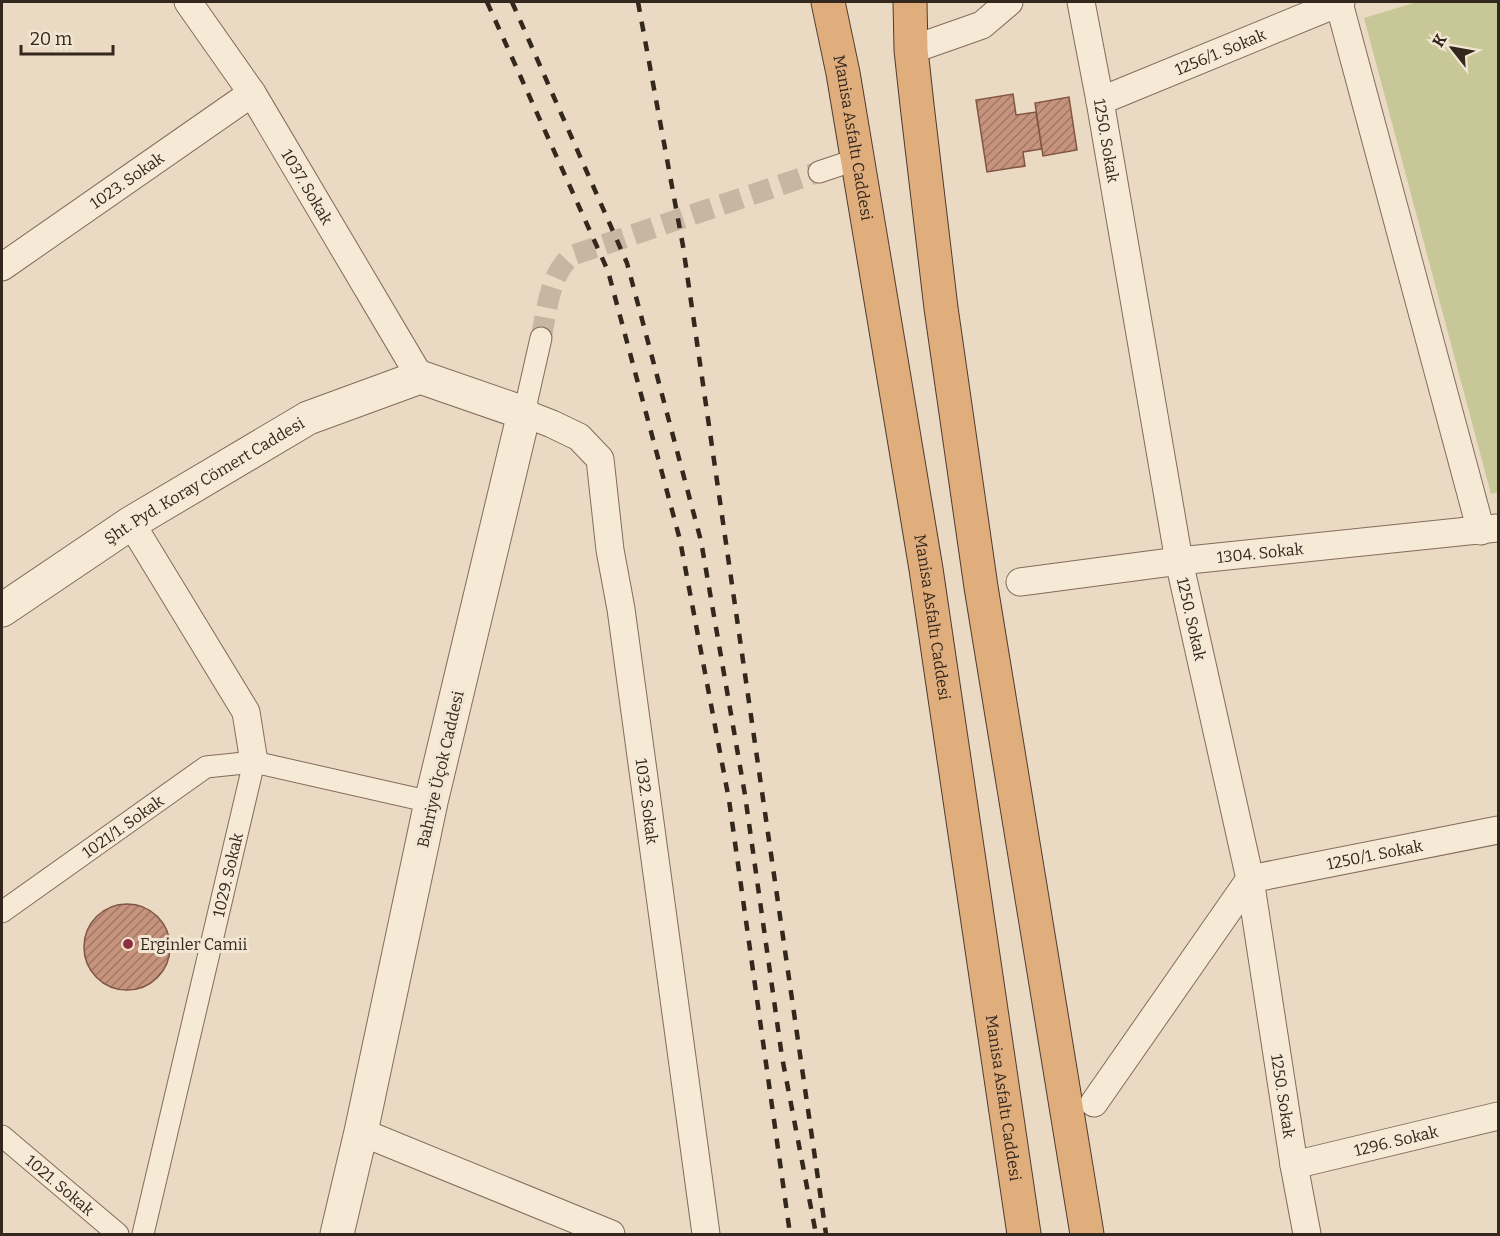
<svg xmlns="http://www.w3.org/2000/svg" width="1500" height="1236" font-family="Bitter,serif">
  <style>
    .green { fill: #c7c798 }
    .building { fill: url(#building-hatch); stroke: #805543; stroke-width: 1.5 }
    .lines { fill: none; stroke-linecap: round; stroke-linejoin: round }
    .pedestrian-tunnel { stroke: #c6b6a2; stroke-width: 21; stroke-dasharray: 21 10; stroke-linecap: butt }
    .pedestrian-casing { stroke: #836c5b; stroke-width: 23 }
    .minor-casing { stroke: #836c5b; stroke-width: 29 }
    .tertiary-casing { stroke: #836c5b; stroke-width: 35 }
    .trunk-casing { stroke: #513b2f; stroke-width: 35 }
    .pedestrian { stroke: #f6e9d6; stroke-width: 21 }
    .minor { stroke: #f6e9d6; stroke-width: 27 }
    .tertiary { stroke: #f6e9d6; stroke-width: 33 }
    .trunk { stroke: #dfae7c; stroke-width: 33 }
    .rail { stroke: #34271e; stroke-width: 4.5; stroke-dasharray: 10 10; stroke-linecap: butt }
    .poi-dot { fill: #8d303b; stroke: #f2e6d2; stroke-width: 2 }
    .labels { text-anchor: middle; stroke-width: 6; stroke-linejoin: round; paint-order: stroke }
    .street-label { font-size: 16px; fill: #34271e; stroke: #f2e6d2 }
    .poi-label { font-size: 16px; fill: #34271e; stroke: #f2e6d2; text-anchor: start }
  </style>
  <defs>
    <pattern id="building-hatch" width="6" height="6" patternUnits="userSpaceOnUse" patternTransform="scale(1.5)"><rect width="6" height="6" fill="#c6937c"/><path d="M-1 1l2-2M0 6l6-6M5 7l2-2" fill="none" stroke="#a27865"/></pattern>
  </defs>
  <rect width="100%" height="100%" fill="#eadac3"/>
  <polygon class="green" points="1417,2 1498,2 1498,492 1491,494 1364,18"/>
  <g class="building">
    <polygon points="1013,94 1016,115 1036,112 1042,149 1023,152 1025,166 987,172 976,100"/>
    <polygon points="1069,97 1077,150 1043,156 1035,103"/>
    <circle cx="127" cy="947" r="43"/>
  </g>
  <g class="lines">
    <path class="pedestrian-tunnel" d="M541 338C547 311 549 273 573 255L819 172"/>
    <g class="pedestrian-casing">
      <g id="pedestrian">
        <polyline points="819,172 858,159"/>
        <polyline points="524,413 541,338"/>
        <path id="s1" d="M2 912 206 767 254 762"/>
        <path id="s2" d="M2 1136 118 1234"/>
        <path id="s3" d="M143 1234 254 762 431 802"/>
      </g>
    </g>
    <g class="minor-casing">
      <g id="minor">
        <path id="s4" d="M188 2 252 93 420 377"/>
        <path id="s5" d="M1081 2 1100 101 1179 561 1250 879 1294 1165 1307 1234"/>
        <polyline points="1339,3 1481,531"/>
        <polyline points="911,50 982,25 1009,2"/>
        <path id="s6" d="M1100 101 1341 2"/>
        <path id="s7" d="M2 267 252 93"/>
        <path id="s8" d="M524 413 552 424 579 437 600 459 610 550 621 609 706 1234"/>
        <polyline points="131,523 246,712 254,762"/>
        <path id="s9" d="M1020 582 1179 561 1497 528"/>
        <path id="s10" d="M1094 1103 1250 879 1498 830"/>
        <polyline points="361,1132 611,1234"/>
        <path id="s11" d="M1294 1165 1498 1116"/>
      </g>
    </g>
    <g class="tertiary-casing">
      <g id="tertiary">
        <path id="s12" d="M2 610 131 523 308 418 420 377 524 413 431 802 361 1132 337 1234"/>
      </g>
    </g>
    <g class="trunk-casing">
      <g id="trunk">
        <path id="s13" d="M828 2 843 73 926 569 1024 1234"/>
        <polyline points="910,2 911,50 917,105 941,308 981,587 1087,1234"/>
      </g>
    </g>
    <use href="#pedestrian" class="pedestrian"/>
    <use href="#minor" class="minor"/>
    <use href="#tertiary" class="tertiary"/>
    <use href="#trunk" class="trunk"/>
    <g class="rail">
      <polyline points="487,2 608,271 680,540 729,800 790,1234"/>
      <polyline points="512,2 627,263 701,541 745,795 782,1057 816,1234"/>
      <polyline points="638,2 683,246 826,1234"/>
    </g>
  </g>
  <circle class="poi-dot" cx="128" cy="944" r="6"/>
  <g class="labels">
    <g class="street-label">
      <text dy="6" stroke="none"><textPath href="#s6" startOffset="130">1256/1. Sokak</textPath></text>
      <text dy="6" stroke="none"><textPath href="#s13" startOffset="138">Manisa Asfaltı Caddesi</textPath></text>
      <text dy="6" stroke="none"><textPath href="#s5" startOffset="141">1250. Sokak</textPath></text>
      <text dy="6" stroke="none"><textPath href="#s7" startOffset="152">1023. Sokak</textPath></text>
      <text dy="6" stroke="none"><textPath href="#s4" startOffset="220">1037. Sokak</textPath></text>
      <text dy="6" stroke="none"><textPath href="#s12" startOffset="240">Şht. Pyd. Koray Cömert Caddesi</textPath></text>
      <text dy="6" stroke="none"><textPath href="#s9" startOffset="242">1304. Sokak</textPath></text>
      <text dy="6" stroke="none"><textPath href="#s13" startOffset="624">Manisa Asfaltı Caddesi</textPath></text>
      <text dy="6" stroke="none"><textPath href="#s5" startOffset="627">1250. Sokak</textPath></text>
      <text transform="translate(440 769) rotate(-77)" y="6">Bahriye Üçok Caddesi</text>
      <text dy="6" stroke="none"><textPath href="#s8" startOffset="436">1032. Sokak</textPath></text>
      <text dy="6" stroke="none"><textPath href="#s1" startOffset="148">1021/1. Sokak</textPath></text>
      <text dy="6" stroke="none"><textPath href="#s10" startOffset="400">1250/1. Sokak</textPath></text>
      <text dy="6" stroke="none"><textPath href="#s3" startOffset="369">1029. Sokak</textPath></text>
      <text dy="6" stroke="none"><textPath href="#s5" startOffset="1113">1250. Sokak</textPath></text>
      <text dy="6" stroke="none"><textPath href="#s13" startOffset="1110">Manisa Asfaltı Caddesi</textPath></text>
      <text dy="6" stroke="none"><textPath href="#s11" startOffset="105">1296. Sokak</textPath></text>
      <text dy="6" stroke="none"><textPath href="#s2" startOffset="76">1021. Sokak</textPath></text>
    </g>
    <g class="poi-label">
      <text x="140" y="950">Erginler Camii</text>
    </g>
  </g>
  <rect width="1500" height="1236" fill="none" stroke="#34271e" stroke-width="6"/>
  <g transform="translate(1452 48) rotate(301)" stroke="#f2e6d2" stroke-width="4.5" paint-order="stroke">
  <path d="M0-4.5L10 22L0 15L-10 22Z" fill="#34271e"/>
  <text y="-9" font-size="16" font-weight="bold" text-anchor="middle" fill="#34271e">K</text>
  </g>
  <path d="M21 45v9h92v-9" fill="none" stroke="#34271e" stroke-width="3"/>
  <text x="30" y="45" font-size="18" fill="#34271e" stroke="#f2e6d2" stroke-width="4.5" paint-order="stroke">20 m</text>
</svg>
